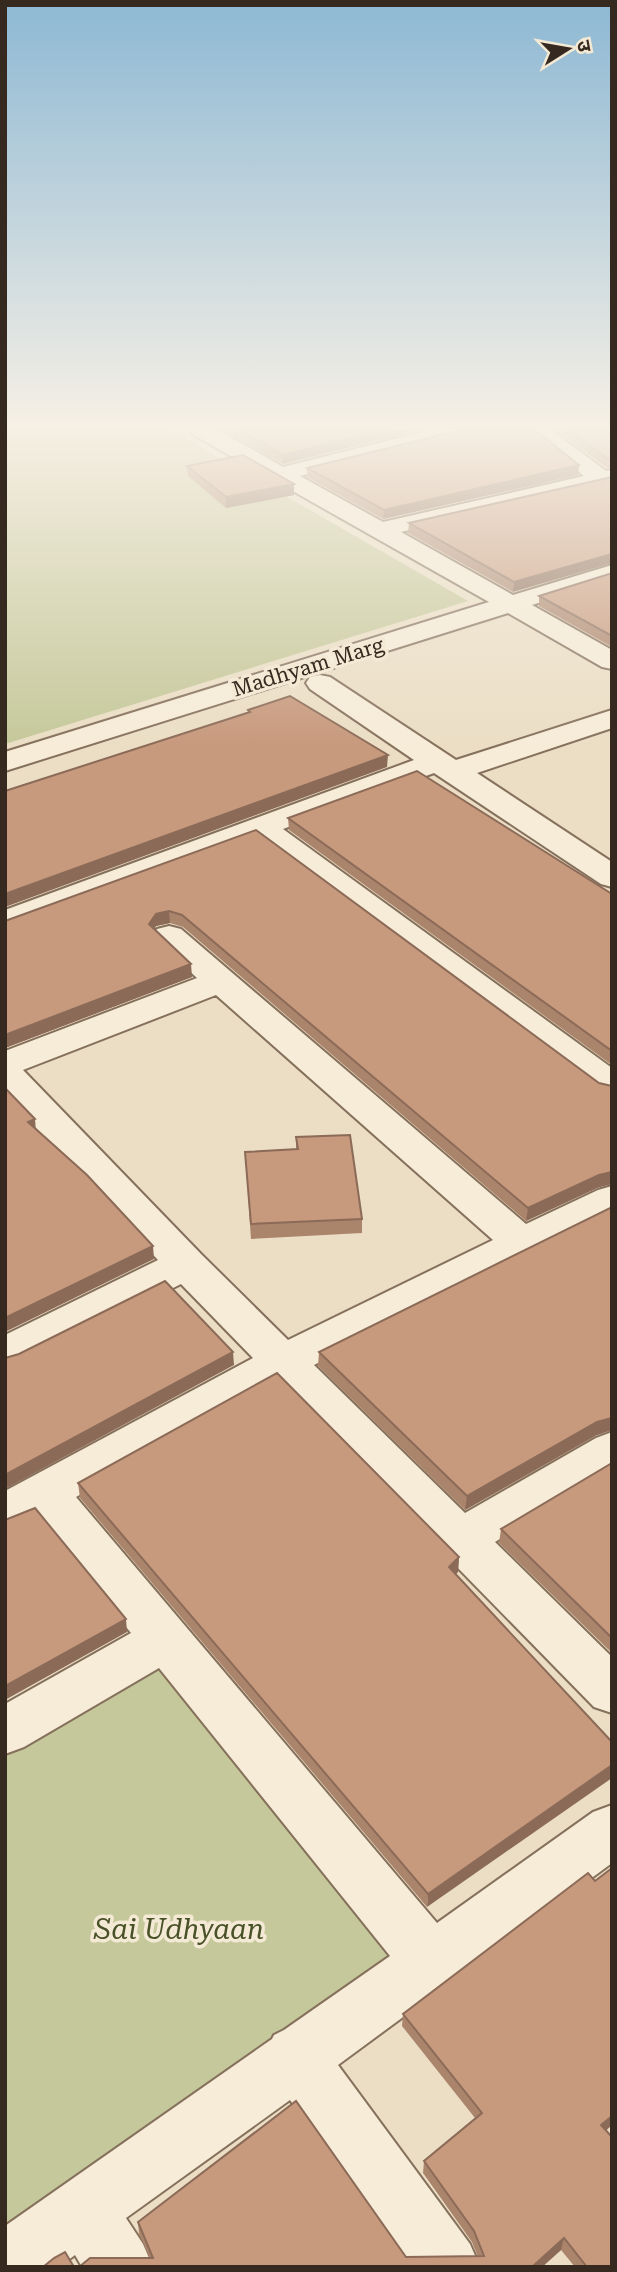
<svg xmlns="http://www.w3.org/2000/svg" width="617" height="2272" font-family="'Roboto Serif','Noto Sans Devanagari',serif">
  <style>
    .green { fill: #c5c89a }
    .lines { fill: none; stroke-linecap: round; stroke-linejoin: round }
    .minor-casing { stroke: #85705c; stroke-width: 4 }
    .minor { fill: #f6ecd8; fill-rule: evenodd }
    .wall { fill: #ab846c }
    .shaded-wall { fill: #8b6b58 }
    .building { fill: #c7997d; stroke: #8b6b58; stroke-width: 2 }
    .labels { text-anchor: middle; stroke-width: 7; stroke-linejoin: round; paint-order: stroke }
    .far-street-label { font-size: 21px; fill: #36291f; stroke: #f3e9d4 }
    .near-park-label { font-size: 28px; font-style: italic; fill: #485127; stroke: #f3e9d4 }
  </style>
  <rect width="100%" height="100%" fill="#ebdec5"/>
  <g class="green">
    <polygon points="5,429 169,429 468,601 5,744"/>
    <polygon points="172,1647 432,1962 5,2266 5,1741"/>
  </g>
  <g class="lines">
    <g class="minor-casing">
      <g id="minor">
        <polygon points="189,429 217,429 283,467 435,429 474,429 471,434 300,476 383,522 584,476 525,429 550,429 606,471 612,470 612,484 401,532 513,595 612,565 612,580 532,605 612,650 612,669 602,667 508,613 5,771 5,752 489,602 192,434"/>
        <polygon points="320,675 330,677 456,760 612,710 612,728 477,773 612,862 612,887 601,884 434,773 283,829 612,1068 612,1098 599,1094 257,839 5,932 5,910 414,760 310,689 306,683 310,677"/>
        <path d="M169 926 181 929 526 1224 598 1190 612 1186V1216L314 1365 465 1513 596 1438 612 1432V1472L495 1542 612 1657V1713L594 1707 278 1384 76 1497 437 1923 593 1812 612 1805V1863L338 2065 470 2244 480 2267H407L290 2100 126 2218 143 2244 153 2267H82L75 2255 59 2267H5V2226L272 2039 274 2035 284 2030 390 1956 159 1668 24 1747 5 1754V1704L131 1633 38 1518 5 1533V1491L253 1358 181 1284 20 1365 5 1370V1335L158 1260 5 1095V1051L197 978 152 936 157 929ZM216 995 493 1240 288 1340 201 1254 23 1070Z"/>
      </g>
    </g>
    <use href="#minor" class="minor"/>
  </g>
  <g class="wall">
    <polygon points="221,429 423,429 283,464"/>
    <polygon points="555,429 612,429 612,468 607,468"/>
    <polygon points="187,466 294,495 226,508 188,476"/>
    <polygon points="307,468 578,475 383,519 307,477"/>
    <polygon points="612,477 513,592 408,533 409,523"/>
    <polygon points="612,573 612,647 539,606 539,596"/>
    <polygon points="288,818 612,894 612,1065 289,830"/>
    <polygon points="256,830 597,1188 526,1221 183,927 170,923 156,926 154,929 192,977 5,1048"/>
    <polygon points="296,1137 362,1219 362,1233 251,1239 245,1152 296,1150"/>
    <polygon points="319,1352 595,1436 465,1510 318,1366"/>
    <polygon points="612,1463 612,1653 499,1543 501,1529"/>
    <polygon points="78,1483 459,1557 458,1572 456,1574 427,1907 80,1498"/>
    <polygon points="595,1881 612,2267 575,2267 561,2250 542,2267 79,2267 150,2258 139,2234 138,2222 406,2257 478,2257 472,2242 423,2173 424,2161 475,2118 402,2026 403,2014"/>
  </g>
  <g class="shaded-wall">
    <polygon points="387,429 423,429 283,464 283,455"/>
    <polygon points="579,465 578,475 383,519 384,510"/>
    <polygon points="294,484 294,495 226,508 226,497"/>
    <polygon points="612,554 612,563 513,592 514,582"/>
    <polygon points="388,755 387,767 5,907 5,894"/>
    <polygon points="169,911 170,923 156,926 149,936 149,924 156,914"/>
    <polygon points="191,964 192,977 5,1048 5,1035"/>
    <polygon points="35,1119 36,1132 28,1122"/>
    <polygon points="612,1172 612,1184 597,1188 526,1221 528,1208 599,1175"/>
    <polygon points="153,1246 154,1259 5,1332 5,1318"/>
    <polygon points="233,1352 234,1365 5,1489 5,1475"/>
    <polygon points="612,1418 612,1430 595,1436 465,1510 467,1496 597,1422"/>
    <polygon points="459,1557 458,1572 448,1581 449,1567"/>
    <polygon points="126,1619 127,1632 5,1700 5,1686"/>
    <polygon points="612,1765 612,1778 427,1907 428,1894"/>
    <polygon points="612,2116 612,2125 599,2137 601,2125"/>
    <polygon points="564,2238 561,2250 542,2267 532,2267"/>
  </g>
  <g class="building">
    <polygon points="237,429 387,429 283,455"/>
    <polygon points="465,429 534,429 579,465 384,510 307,468"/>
    <polygon points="568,429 612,429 612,459 608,459"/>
    <polygon points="243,455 294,484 226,497 187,466"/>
    <polygon points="612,477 612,554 514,582 409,523"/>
    <polygon points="612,573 612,636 539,596"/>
    <polygon points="290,696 388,755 5,894 5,791 250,712 248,710"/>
    <polygon points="417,771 612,894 612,1051 288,818"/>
    <polygon points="256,830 599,1083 612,1086 612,1172 599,1175 528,1208 182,915 169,911 156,914 149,924 191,964 5,1035 5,921"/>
    <polygon points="5,1088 35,1119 28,1122 87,1175 153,1246 5,1318"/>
    <polygon points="350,1135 362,1219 251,1224 245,1152 298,1149 296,1137"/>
    <polygon points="612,1207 612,1418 597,1422 467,1496 319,1352"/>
    <polygon points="165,1281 233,1352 5,1475 5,1358 19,1354"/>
    <polygon points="277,1373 459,1557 449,1567 612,1742 612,1765 428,1894 78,1483"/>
    <polygon points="612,1463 612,1638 501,1529"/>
    <polygon points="35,1508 126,1619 5,1686 5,1520"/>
    <polygon points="612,1868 612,2116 601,2125 612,2137 612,2267 587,2267 564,2238 532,2267 79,2267 90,2258 153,2258 138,2222 296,2101 406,2257 484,2256 474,2231 424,2161 482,2113 403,2014 588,1873 595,1881"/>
    <polygon points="65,2252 74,2267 43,2267 54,2258"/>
  </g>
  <linearGradient id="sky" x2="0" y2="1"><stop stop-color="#8db8d4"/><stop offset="0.57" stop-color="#f6f0e5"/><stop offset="1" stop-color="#f6f0e5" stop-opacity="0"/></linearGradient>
  <rect width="617" height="747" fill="url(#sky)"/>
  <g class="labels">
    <g class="far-street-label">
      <text transform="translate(308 667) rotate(-17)" y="7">Madhyam Marg</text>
    </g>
    <g class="near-park-label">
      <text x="179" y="1939">Sai Udhyaan</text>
    </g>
  </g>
  <rect width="617" height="2272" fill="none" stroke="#36291f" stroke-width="14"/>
  <g transform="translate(568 49) rotate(79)" stroke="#f3e9d4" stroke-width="5" paint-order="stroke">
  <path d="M0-5L12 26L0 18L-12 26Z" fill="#36291f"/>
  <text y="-10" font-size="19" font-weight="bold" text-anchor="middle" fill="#36291f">उ</text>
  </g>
</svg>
